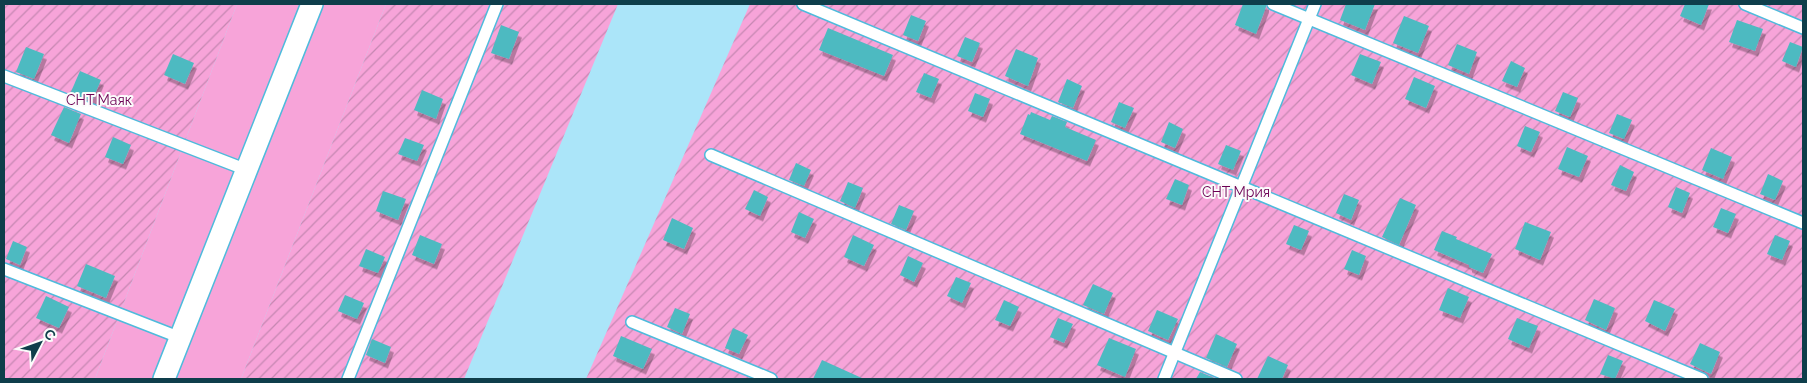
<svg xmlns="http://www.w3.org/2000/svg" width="1807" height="383" font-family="Raleway,sans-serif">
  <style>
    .grass { fill: #f7a4d9 }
    .garden { fill: url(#garden-furrows) }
    .building { fill: #4ebac1; filter: url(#shadow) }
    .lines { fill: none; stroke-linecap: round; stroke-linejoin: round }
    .lane-casing { stroke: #4ebbdc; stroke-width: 14 }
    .street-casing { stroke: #4ebbdc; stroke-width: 24 }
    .lane { stroke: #fff; stroke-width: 11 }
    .street { stroke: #fff; stroke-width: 21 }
    .labels { text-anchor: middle; stroke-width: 4; stroke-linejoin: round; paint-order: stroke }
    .park-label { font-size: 14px; fill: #6c0054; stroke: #fbfbfb }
  </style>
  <defs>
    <pattern id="garden-furrows" width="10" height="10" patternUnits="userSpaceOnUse" patternTransform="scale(1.25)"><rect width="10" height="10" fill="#f7a4d9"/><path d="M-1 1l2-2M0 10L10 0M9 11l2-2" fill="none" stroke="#c687b2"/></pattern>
    <filter id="shadow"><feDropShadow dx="3" dy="5.5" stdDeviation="0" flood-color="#0004"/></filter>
  </defs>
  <rect width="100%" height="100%" fill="#abe5f9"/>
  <polygon class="grass" points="237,4 386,4 241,379 95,379"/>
  <g class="garden">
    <polygon points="4,4 237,4 95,379 4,379"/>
    <polygon points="386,4 618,4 464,379 241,379"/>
    <polygon points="750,4 1803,4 1803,379 586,379"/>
  </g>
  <g class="building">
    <polygon points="1243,4 1266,4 1266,7 1256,34 1235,25"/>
    <polygon points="1346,4 1375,4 1365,30 1340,20"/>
    <polygon points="1685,4 1709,4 1701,25 1680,16"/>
    <polygon points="911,15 926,21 918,41 903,35"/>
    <polygon points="1404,16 1429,26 1418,53 1393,43"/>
    <polygon points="1737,20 1763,29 1755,51 1729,42"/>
    <polygon points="501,25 519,32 509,59 491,53"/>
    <polygon points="828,28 893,55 884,76 819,50"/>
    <polygon points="965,37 980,43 972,62 957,56"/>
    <polygon points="1790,42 1803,47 1796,67 1782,61"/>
    <polygon points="1457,44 1477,52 1469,74 1448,65"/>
    <polygon points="26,47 44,54 34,79 16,72"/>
    <polygon points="1016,49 1038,58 1028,86 1005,76"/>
    <polygon points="173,54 194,63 185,84 164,75"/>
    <polygon points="1360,54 1381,62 1372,84 1351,75"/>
    <polygon points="1511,61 1525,68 1517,87 1502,81"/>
    <polygon points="80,71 101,80 92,101 70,94"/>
    <polygon points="924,73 939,79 931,98 916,92"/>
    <polygon points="1414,77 1435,86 1426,108 1405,99"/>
    <polygon points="1067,79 1082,86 1073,108 1058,102"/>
    <polygon points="422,90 443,99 436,119 414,110"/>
    <polygon points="1563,92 1578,98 1570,117 1555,111"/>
    <polygon points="975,93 990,99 983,117 968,111"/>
    <polygon points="1119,102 1134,108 1125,128 1111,122"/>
    <polygon points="64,107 81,114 69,143 51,135"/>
    <polygon points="1031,112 1050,120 1052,116 1067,122 1065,127 1096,140 1087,161 1020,134 1028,114 1030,115"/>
    <polygon points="1617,114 1632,120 1624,139 1609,133"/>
    <polygon points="1169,122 1183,129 1175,148 1161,142"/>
    <polygon points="1525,126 1540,132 1531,152 1517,146"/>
    <polygon points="113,137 131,145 123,164 105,157"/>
    <polygon points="405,138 424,145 417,161 398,154"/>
    <polygon points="1226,145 1241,151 1233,170 1218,164"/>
    <polygon points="1567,147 1588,156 1579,177 1558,169"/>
    <polygon points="1711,148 1732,157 1723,179 1702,170"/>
    <polygon points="796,163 811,170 804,186 789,180"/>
    <polygon points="1620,165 1634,172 1626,191 1611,185"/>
    <polygon points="1768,174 1783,181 1775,200 1760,194"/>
    <polygon points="1175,179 1189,185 1182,205 1166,199"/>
    <polygon points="848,182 863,188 855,208 840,201"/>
    <polygon points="1676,187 1690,193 1682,213 1668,207"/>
    <polygon points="754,190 768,197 760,216 745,209"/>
    <polygon points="383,191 406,199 398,220 376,211"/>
    <polygon points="1344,194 1359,200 1351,220 1336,213"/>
    <polygon points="1400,198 1416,205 1399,245 1382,237"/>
    <polygon points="899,205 914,211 906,230 891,224"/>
    <polygon points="1721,208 1736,214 1728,233 1713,227"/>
    <polygon points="799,212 814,219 805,238 791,232"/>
    <polygon points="672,218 693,228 684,249 663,240"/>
    <polygon points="1525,222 1551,232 1540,260 1515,249"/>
    <polygon points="1294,225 1309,231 1301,250 1286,244"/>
    <polygon points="1442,231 1457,237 1456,239 1492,254 1483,273 1469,267 1469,265 1434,250"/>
    <polygon points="420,235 442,244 434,264 412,255"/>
    <polygon points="853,235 874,245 864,266 844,257"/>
    <polygon points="1775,235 1790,241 1782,260 1767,254"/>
    <polygon points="13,241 27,247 20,265 6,259"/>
    <polygon points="366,249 385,257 378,273 359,266"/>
    <polygon points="1352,250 1366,256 1359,275 1344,269"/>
    <polygon points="908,256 923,263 914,282 900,275"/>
    <polygon points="86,264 115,276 106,298 77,286"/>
    <polygon points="956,277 971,283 962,303 947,296"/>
    <polygon points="1093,284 1113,293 1104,314 1083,305"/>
    <polygon points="1448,288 1469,297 1460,318 1439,310"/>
    <polygon points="345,295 364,303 357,319 338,311"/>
    <polygon points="46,296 69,307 59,328 36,318"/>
    <polygon points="1594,299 1615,308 1606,330 1585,320"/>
    <polygon points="1004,300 1019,307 1010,326 995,320"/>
    <polygon points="1654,300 1675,309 1665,331 1645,321"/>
    <polygon points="675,308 690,314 682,334 667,327"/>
    <polygon points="1157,310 1178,319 1168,340 1148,331"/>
    <polygon points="1058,318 1073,324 1064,343 1050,337"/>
    <polygon points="1517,318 1538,326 1529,348 1508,339"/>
    <polygon points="733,328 748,335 739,354 725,348"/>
    <polygon points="1216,334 1237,344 1227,367 1206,358"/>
    <polygon points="621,336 652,349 643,369 613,356"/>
    <polygon points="1109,338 1136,349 1125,377 1097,365"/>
    <polygon points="372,339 391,347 385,363 366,355"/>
    <polygon points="1700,343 1720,352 1711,374 1690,364"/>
    <polygon points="1608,355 1623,361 1615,379 1600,374"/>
    <polygon points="1268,356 1288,365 1282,379 1257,379"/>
    <polygon points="822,360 864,379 813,379"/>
    <polygon points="1200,372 1217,379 1196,379"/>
  </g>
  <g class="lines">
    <g class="lane-casing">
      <g id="lane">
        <polyline points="803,4 1702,379"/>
        <polyline points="1273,4 1803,223"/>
        <polyline points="1745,4 1803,28"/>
        <polyline points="4,76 247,170"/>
        <polyline points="711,155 1236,379"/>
        <polyline points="4,269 181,338"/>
        <polyline points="632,322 771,379"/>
        <polyline points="348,379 497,4"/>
        <polyline points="1164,379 1315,4"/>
      </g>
    </g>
    <g class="street-casing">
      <polyline id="street" points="164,379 312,4"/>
    </g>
    <use href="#lane" class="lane"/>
    <use href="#street" class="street"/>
  </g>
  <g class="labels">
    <g class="park-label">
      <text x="99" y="105">СНТ Маяк</text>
      <text x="1236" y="197">СНТ Мрия</text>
    </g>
  </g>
  <rect width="1807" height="383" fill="none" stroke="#0e3e4b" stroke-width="10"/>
  <g transform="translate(40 343) rotate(49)" stroke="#fbfbfb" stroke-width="4" paint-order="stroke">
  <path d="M0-4L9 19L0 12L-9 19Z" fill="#0e3e4b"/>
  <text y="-8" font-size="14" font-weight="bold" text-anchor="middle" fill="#0e3e4b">С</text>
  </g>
</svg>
